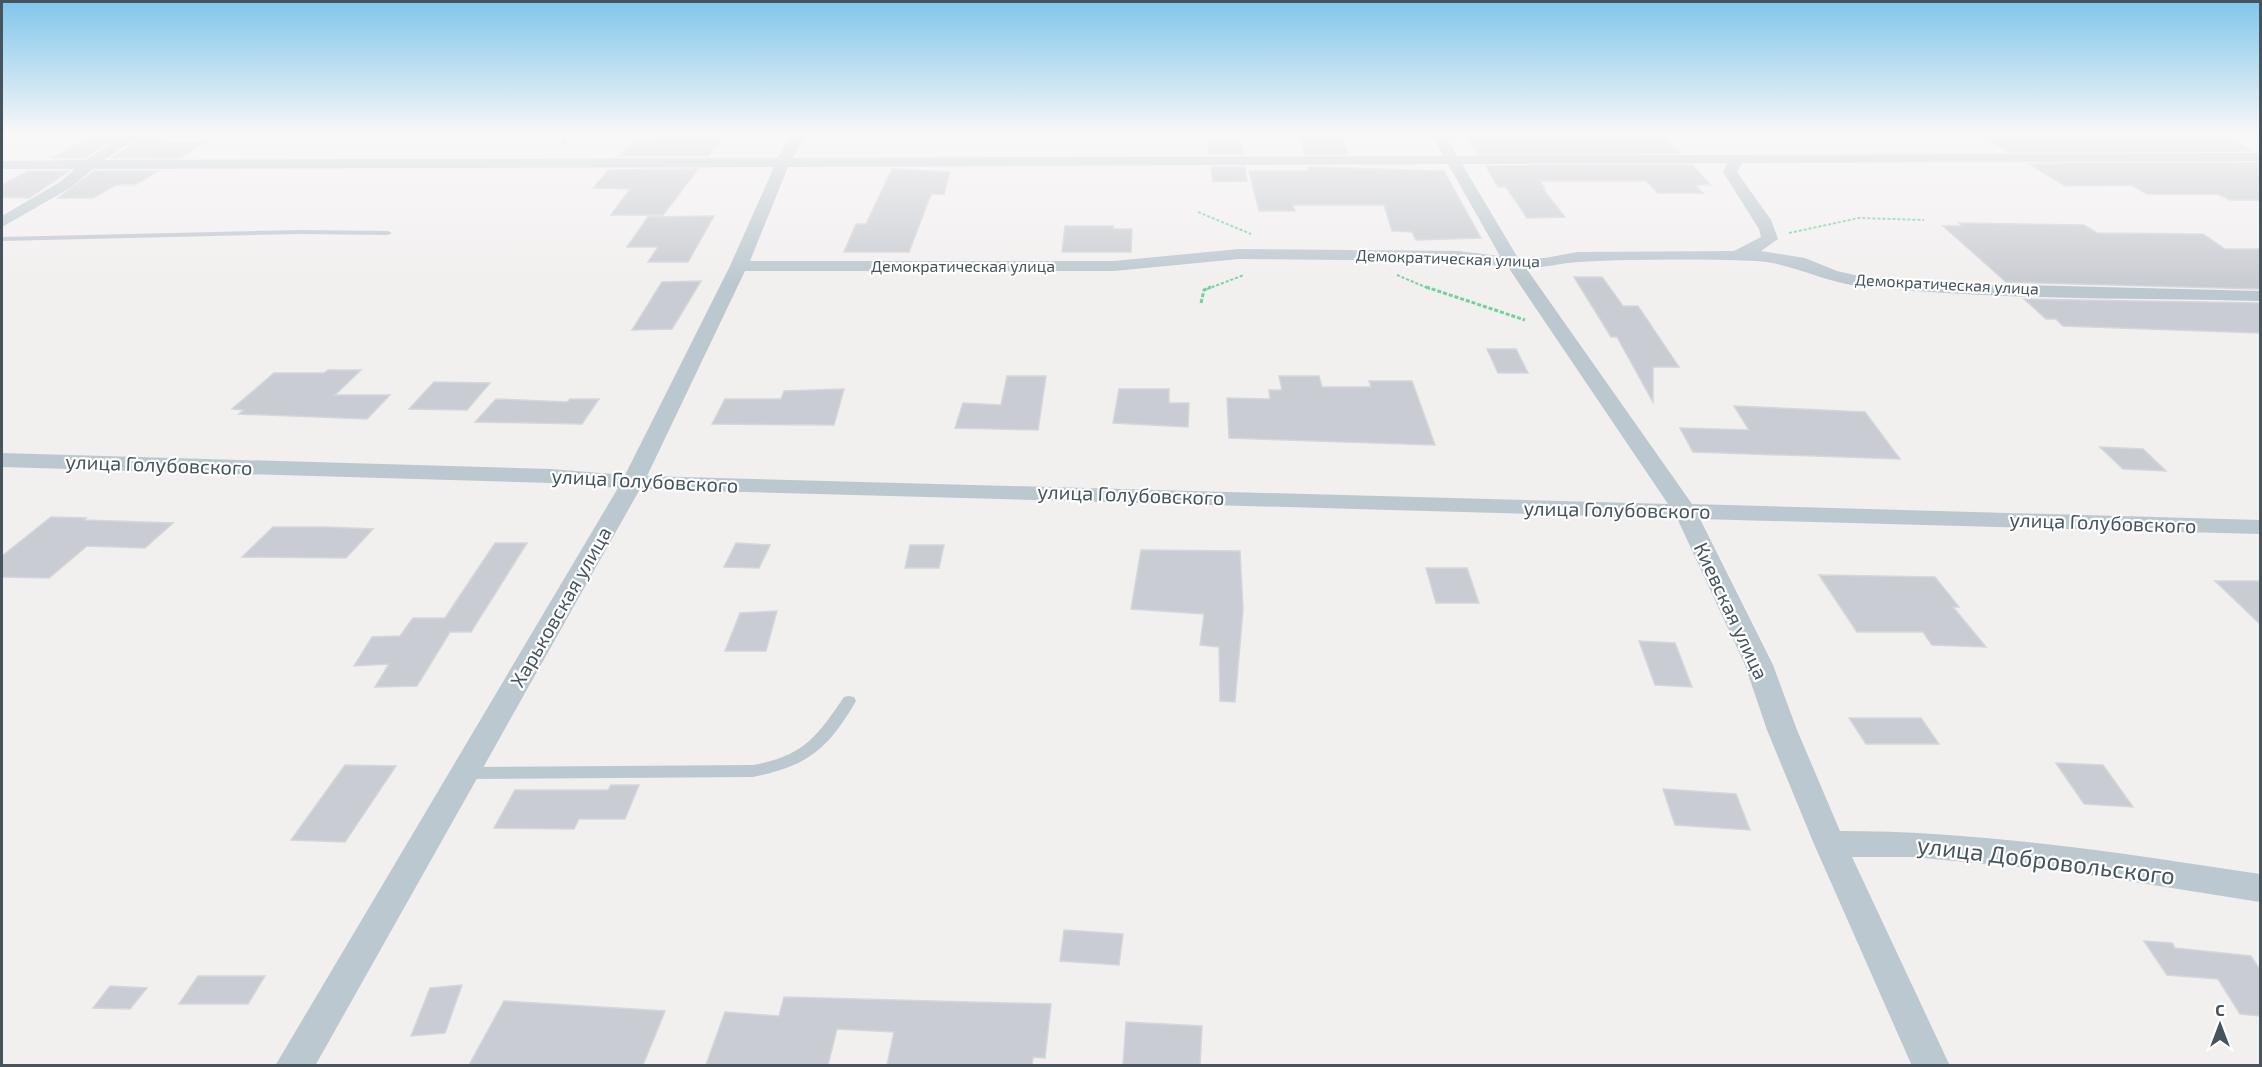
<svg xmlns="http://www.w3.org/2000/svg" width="2262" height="1067" font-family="'Exo 2',sans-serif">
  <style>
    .building { fill: #c9ccd2; stroke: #d3d6db; stroke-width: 1.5 }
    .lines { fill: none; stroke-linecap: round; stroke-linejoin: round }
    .path-far1 { stroke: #71d29b; stroke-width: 2; stroke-dasharray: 3 2; stroke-linecap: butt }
    .path { stroke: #71d29b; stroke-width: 3; stroke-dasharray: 4 2; stroke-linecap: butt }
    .lane { fill: #bcc8cf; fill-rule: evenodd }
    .street { fill: #bcc8cf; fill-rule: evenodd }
    .labels { text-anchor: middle; stroke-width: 4.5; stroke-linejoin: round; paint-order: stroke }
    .far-street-label { font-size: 16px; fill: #46545e; stroke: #fff }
    .street-label { font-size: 20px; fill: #46545e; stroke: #fff }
    .near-street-label { font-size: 24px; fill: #46545e; stroke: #fff }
  </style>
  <rect width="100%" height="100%" fill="#f2efef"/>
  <g class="building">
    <polygon points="1604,134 1661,134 1680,153 1478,154 1468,137"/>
    <polygon points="1980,134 2220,134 2253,151 2008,152"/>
    <polygon points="93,136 118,136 85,158 52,158"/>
    <polygon points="145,136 169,136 158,143 204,142 180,158 112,158"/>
    <polygon points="1300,137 1342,137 1348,154 1304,154"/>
    <polygon points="661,139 722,139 708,156 620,156 634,141"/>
    <polygon points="1207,140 1240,140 1243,154 1209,154"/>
    <polygon points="2260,163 2260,200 2230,200 2218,194 2147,194 2131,185 2065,186 2029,164"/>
    <polygon points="1692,165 1711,185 1695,185 1703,193 1658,193 1646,181 1540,181 1545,189 1543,189 1565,217 1527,218 1506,187 1498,187 1486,166"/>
    <polygon points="1211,167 1245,167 1247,181 1213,182"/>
    <polygon points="1308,167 1444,171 1481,238 1416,240 1412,232 1392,231 1384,205 1293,205 1295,211 1259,211 1249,171 1309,171"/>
    <polygon points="698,169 663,215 611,215 630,189 593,188 609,170"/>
    <polygon points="892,169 950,172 944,194 931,194 909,252 844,252 856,224 866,224"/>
    <polygon points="28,171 69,171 29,198 2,197 2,185"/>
    <polygon points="94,171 158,171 135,185 116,185 93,198 58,198"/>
    <polygon points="714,216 688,262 648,262 658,247 627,247 648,217"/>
    <polygon points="1959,223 2084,225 2097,233 2203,234 2225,249 2260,249 2260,289 2006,282 1943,226 1963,226"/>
    <polygon points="1065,226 1113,226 1113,229 1132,229 1131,252 1062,252"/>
    <polygon points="1574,277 1602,277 1623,306 1638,306 1679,367 1653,367 1653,402 1617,337 1611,337"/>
    <polygon points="701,281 672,329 632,330 662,282"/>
    <polygon points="2024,299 2260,303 2260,333 2063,326 2056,319 2046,319"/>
    <polygon points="1487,349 1516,349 1528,373 1498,373"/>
    <polygon points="328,370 361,370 335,395 390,395 367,419 239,414 244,410 232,409 274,373 324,373"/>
    <polygon points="1007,376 1046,376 1038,430 955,428 963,403 1001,405"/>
    <polygon points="1279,376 1319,376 1322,387 1371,387 1369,381 1412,381 1435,445 1229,438 1227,398 1270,399 1269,390 1282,390"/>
    <polygon points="434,382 490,383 467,410 409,409"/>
    <polygon points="844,389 834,425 712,424 725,399 781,399 784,391"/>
    <polygon points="1119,389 1169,389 1169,403 1189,403 1188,427 1113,423"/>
    <polygon points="496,399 567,402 570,399 599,399 582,424 475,422"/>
    <polygon points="1734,406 1865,412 1900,459 1693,452 1680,428 1749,430"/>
    <polygon points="2100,447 2143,449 2166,471 2123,469"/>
    <polygon points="51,517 86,518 84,520 173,523 145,548 87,546 49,578 2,577 2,556"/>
    <polygon points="273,527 325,527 373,529 346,558 242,557"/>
    <polygon points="495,543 527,543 471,632 450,632 417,686 375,687 389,664 354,666 372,637 400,636 413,618 445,618"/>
    <polygon points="736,543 770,545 759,568 724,567"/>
    <polygon points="910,545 944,545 939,568 905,568"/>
    <polygon points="1141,550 1240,551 1243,610 1235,702 1220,701 1219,647 1200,645 1204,614 1131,609"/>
    <polygon points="1426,568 1467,568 1479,603 1436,603"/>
    <polygon points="1819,575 1935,577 1959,607 1953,607 1986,647 1932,645 1923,632 1857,632"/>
    <polygon points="2215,581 2260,581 2260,624"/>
    <polygon points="777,611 766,651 725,651 740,613"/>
    <polygon points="1639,641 1675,643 1692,687 1655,685"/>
    <polygon points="1849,718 1921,718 1939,744 1866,744"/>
    <polygon points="2056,763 2103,765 2133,807 2084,804"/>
    <polygon points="345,765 396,766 345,842 291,840"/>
    <polygon points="611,785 639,785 625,819 579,819 574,829 494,828 515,790 608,790"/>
    <polygon points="1663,789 1736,794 1750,830 1675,825"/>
    <polygon points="1064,930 1123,934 1119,965 1060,961"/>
    <polygon points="2144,941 2172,943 2175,948 2251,956 2260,970 2260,1016 2240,1014 2218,979 2167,975"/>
    <polygon points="198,976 265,976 248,1004 179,1004"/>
    <polygon points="462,985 445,1033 411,1036 430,988"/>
    <polygon points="110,986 147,988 130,1009 93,1008"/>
    <polygon points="784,997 1051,1004 1045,1058 1033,1057 1032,1065 887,1065 894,1032 837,1029 828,1065 706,1065 725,1012 779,1016"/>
    <polygon points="504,1001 665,1011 643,1065 469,1065"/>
    <polygon points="1126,1022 1202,1026 1200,1065 1123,1065"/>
  </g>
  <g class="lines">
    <g class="path-far1">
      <polyline points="562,144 567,134"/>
      <polyline points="1198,212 1251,234"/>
      <polyline points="1789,233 1859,218 1924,220"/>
      <polyline points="1397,275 1430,289"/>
      <polyline points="1207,289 1244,275"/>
    </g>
    <g class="path">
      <polyline points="1426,287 1525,320"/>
      <polyline points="1201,303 1204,290 1211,287"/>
    </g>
    <g class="lane">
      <polygon points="299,230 388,231 392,233 388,235 299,234 2,241 2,237"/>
      <path d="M849 696 854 697 856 701C828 749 808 766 753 777L465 779 460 777 457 773 460 769 465 767 753 765C803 756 816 738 844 697Z"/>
    </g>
    <path class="street" d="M126 134H144L104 160 778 158 791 134H805L793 158 1443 156 1431 134H1445L1457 156 2260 153V161L1742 163 1737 172 1771 220 1778 239 1761 251 1805 258 1837 271 1859 276 1977 284 2260 291V301C2127 298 1993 300 1861 286 1825 283 1793 263 1756 261 1698 259 1637 259 1579 262 1561 263 1544 268 1526 268L1692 504 2260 520V534L1700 519 1773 665 1797 730 1840 831C1982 831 2121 853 2260 874V902L2071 872 1913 857H1852L1950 1066H1912L1814 844 1767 730 1745 665 1677 518 640 489 315 1066H275L618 488 551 483 2 467V453L551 469 625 475 730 266 774 167 93 169 70 188 2 227V216L60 182 75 169H2V161L86 160ZM1727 163 1723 172 1759 229 1761 237 1734 251 1577 252 1545 258H1518L1462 164ZM1448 164 1500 256 1458 251 1239 249 1114 261H750L788 167ZM1239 259 1458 261 1508 267 1668 504 647 476 745 271H1114Z"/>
  </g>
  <linearGradient id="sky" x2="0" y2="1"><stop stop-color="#80c6ec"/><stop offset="0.47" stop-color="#f9f8f8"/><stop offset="1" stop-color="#f9f8f8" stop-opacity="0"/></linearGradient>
  <rect width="2262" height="284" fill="url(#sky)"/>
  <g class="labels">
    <g class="far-street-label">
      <text transform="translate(1448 258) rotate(2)" y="6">Демократическая улица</text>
      <text x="963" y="272">Демократическая улица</text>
      <text transform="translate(1947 284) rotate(3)" y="6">Демократическая улица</text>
    </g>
    <g class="street-label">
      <text transform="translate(159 465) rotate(2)" y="7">улица Голубовского</text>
      <text transform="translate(645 481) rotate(3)" y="7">улица Голубовского</text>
      <text transform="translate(1131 495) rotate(2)" y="7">улица Голубовского</text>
      <text transform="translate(1617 510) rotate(1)" y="7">улица Голубовского</text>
      <text transform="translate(2103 523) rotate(2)" y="7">улица Голубовского</text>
      <text transform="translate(561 607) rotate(-60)" y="7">Харьковская улица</text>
      <text transform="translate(1731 611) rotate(65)" y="7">Киевская улица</text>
    </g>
    <g class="near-street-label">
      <text transform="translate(2046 861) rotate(7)" y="8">улица Добровольского</text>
    </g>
  </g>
  <rect width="2262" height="1067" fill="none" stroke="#46545e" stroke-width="6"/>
  <g transform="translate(2220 1025)" stroke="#ffffff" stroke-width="4.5" paint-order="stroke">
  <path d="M0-4.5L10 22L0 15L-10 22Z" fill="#46545e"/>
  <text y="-9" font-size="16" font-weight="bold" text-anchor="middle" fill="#46545e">С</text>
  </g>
</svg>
